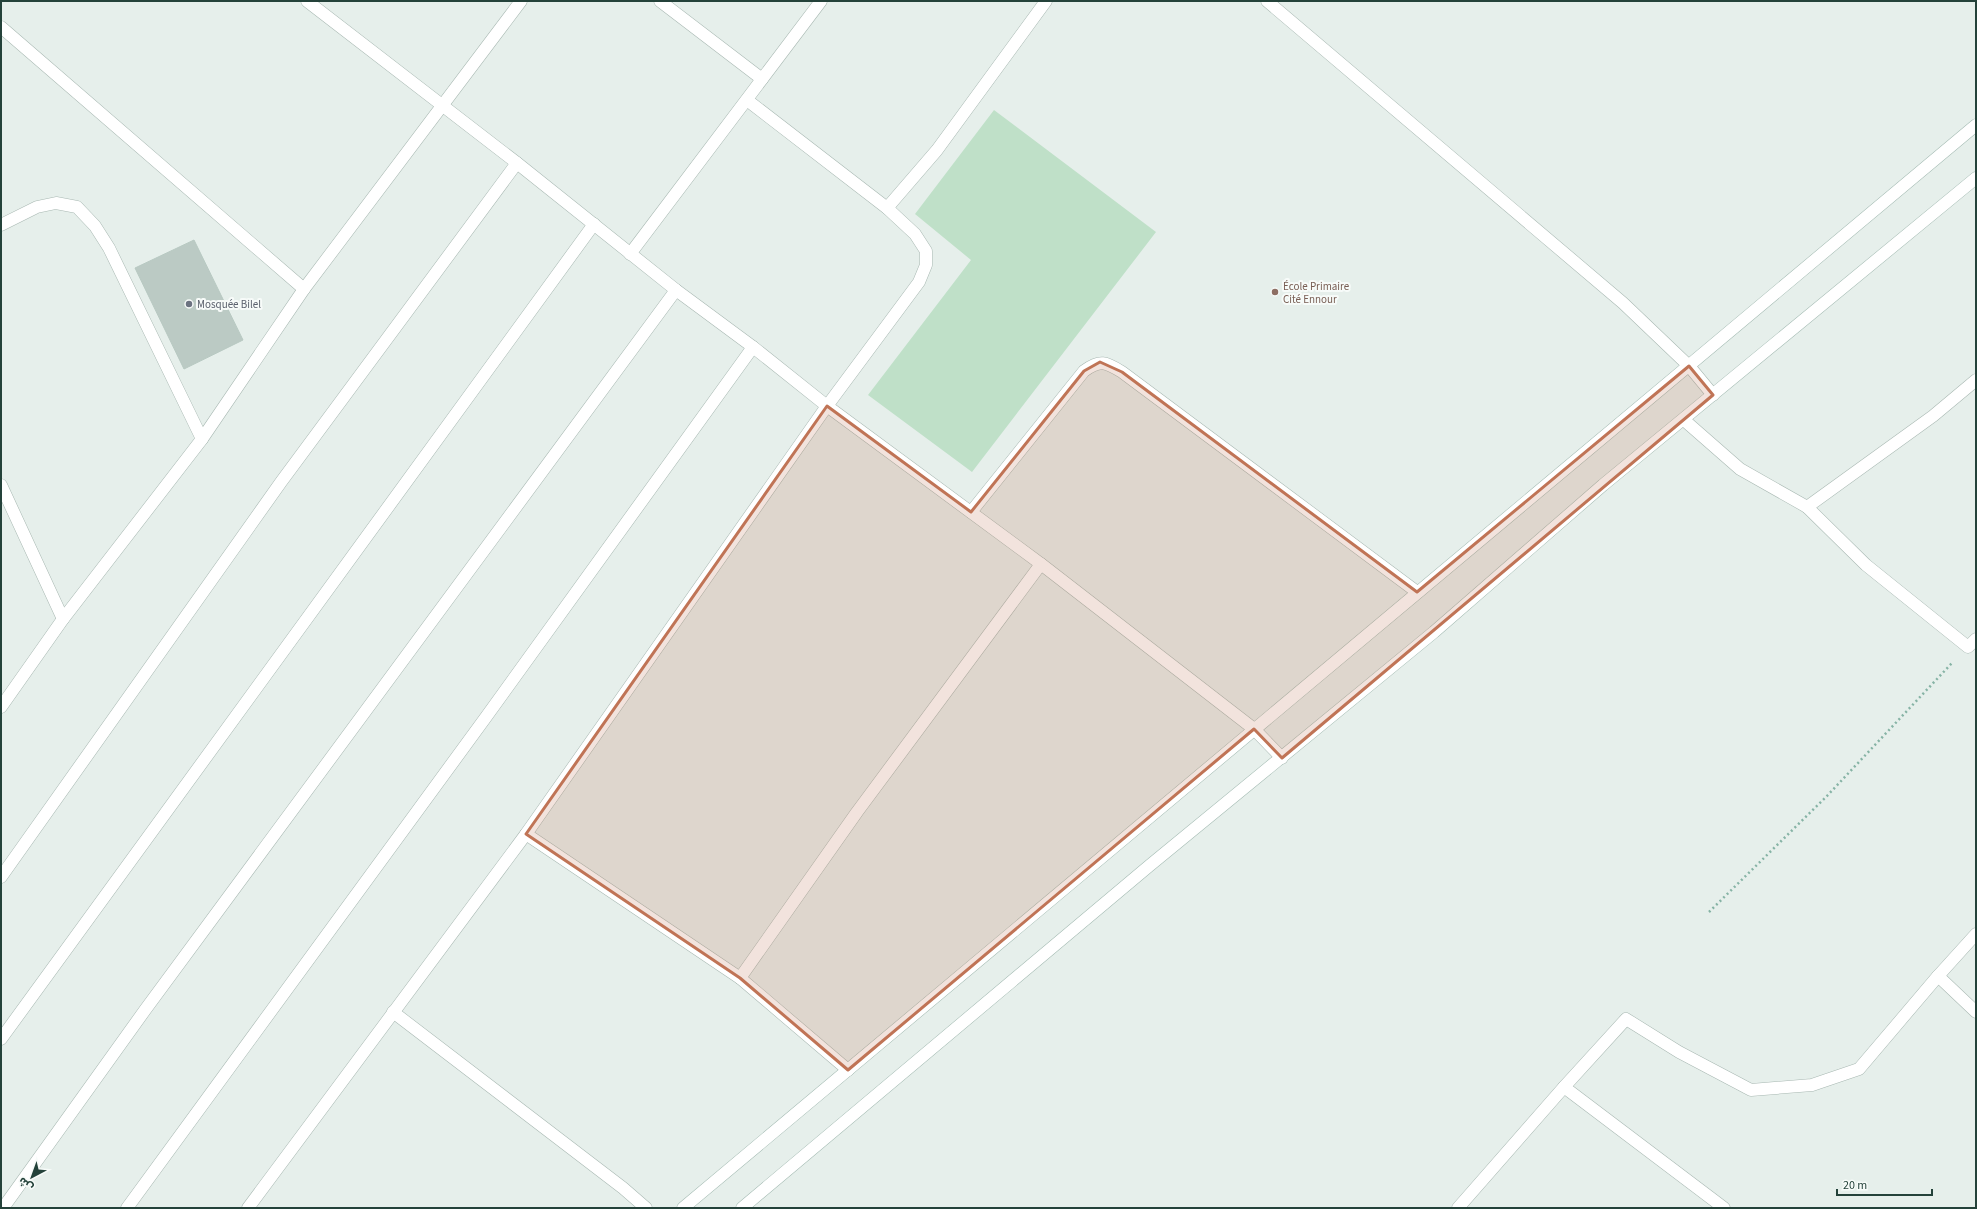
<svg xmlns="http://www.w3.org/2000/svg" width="1977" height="1209" font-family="'Source Sans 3','Noto Sans Arabic',sans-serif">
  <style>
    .green { fill: #bfe0c8 }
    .building { fill: #bbcac4; stroke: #b8c9c2 }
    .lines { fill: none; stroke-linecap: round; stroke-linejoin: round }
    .minor-casing { stroke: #a8b8b2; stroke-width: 13 }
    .secondary-casing { stroke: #a4bbb3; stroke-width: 13 }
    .path { stroke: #86b3a5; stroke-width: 2.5; stroke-dasharray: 2 3; stroke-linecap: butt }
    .minor { stroke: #fff; stroke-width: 12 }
    .secondary { stroke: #fff; stroke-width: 12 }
    .marked { fill: #c07456; fill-opacity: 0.2; stroke: #c07456; stroke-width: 3; stroke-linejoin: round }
    .education-dot { fill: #8d6e63; stroke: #f7fbf9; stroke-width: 1.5 }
    .worship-dot { fill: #6b7280; stroke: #f7fbf9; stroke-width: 1.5 }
    .labels { text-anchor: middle; stroke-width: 4; stroke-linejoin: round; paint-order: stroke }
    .education-label { font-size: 11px; fill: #785e54; stroke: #f7fbf9; text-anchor: start }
    .worship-label { font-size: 11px; fill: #5b616d; stroke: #f7fbf9; text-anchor: start }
  </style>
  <rect width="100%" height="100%" fill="#e6efeb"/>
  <polygon class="green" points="994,110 1156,232 972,472 868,395 971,260 915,214"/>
  <polygon class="building" points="194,240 243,340 184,369 135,268"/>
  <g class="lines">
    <g class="minor-casing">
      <g id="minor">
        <polyline points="307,1 517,163 676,290 753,347 827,406 1041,564 1254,729 1282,758"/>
        <polyline points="660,1 762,79"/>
        <polyline points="1267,1 1623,303 1689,366 1713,395"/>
        <polyline points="1,27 304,289"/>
        <polyline points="887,208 937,150 1046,1"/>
        <polyline points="1,225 37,207 56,203 77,207 95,226 109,248 202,439 63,619 1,707"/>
        <polyline points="630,254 821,1"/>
        <polyline points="1684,420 1740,469 1807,507 1933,416 1976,380"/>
        <polyline points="202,439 304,289 521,1"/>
        <polyline points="1,485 63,619"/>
        <polyline points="1807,507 1866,565 1968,647 1976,639"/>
        <path d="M971 512 1084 371C1100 359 1106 362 1122 372L1417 592"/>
        <polyline points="526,834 740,978 857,812 1041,564"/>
        <polyline points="1,877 281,482 517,163"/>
        <polyline points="1938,976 1976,934"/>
        <polyline points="740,978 848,1070"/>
        <polyline points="393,1012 623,1188 646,1208"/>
        <polyline points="1,1039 594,224"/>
        <polyline points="1564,1087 1724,1208"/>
        <polyline points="3,1208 145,1010 676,290"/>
        <polyline points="127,1208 486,717 753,347"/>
        <polyline points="248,1208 526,834 827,406 919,282 926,265 926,251 915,234 887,208 747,100"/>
        <polyline points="1458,1208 1564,1087 1626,1019 1679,1052 1751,1090 1812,1085 1859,1069 1938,976 1976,1012"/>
      </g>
    </g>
    <g class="secondary-casing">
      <g id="secondary">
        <polyline points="683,1208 1976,125"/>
        <polyline points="742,1208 1149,866 1434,632 1603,485 1976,178"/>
      </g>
    </g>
    <polyline class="path" points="1709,912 1826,797 1952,663"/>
    <use href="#minor" class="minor"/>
    <use href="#secondary" class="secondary"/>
  </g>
  <path class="marked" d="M1100 362 1122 372 1417 592 1689 366 1713 395 1282 758 1254 729 848 1070 740 978 526 834 827 406 971 512 1084 371Z"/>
  <circle class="education-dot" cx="1275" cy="292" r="4"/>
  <circle class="worship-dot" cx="189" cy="304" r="4"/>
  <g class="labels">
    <g class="education-label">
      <text x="1283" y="290">École Primaire<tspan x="1283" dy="13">Cité Ennour</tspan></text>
    </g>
    <g class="worship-label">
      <text x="197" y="308">Mosquée Bilel</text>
    </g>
  </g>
  <rect width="1977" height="1209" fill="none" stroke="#24423a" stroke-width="4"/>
  <g transform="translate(32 1177) rotate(221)" stroke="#f7fbf9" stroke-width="3" paint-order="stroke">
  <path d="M0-3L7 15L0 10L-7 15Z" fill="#24423a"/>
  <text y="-6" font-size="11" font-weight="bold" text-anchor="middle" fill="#24423a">ش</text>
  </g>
  <path d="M1837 1189v6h95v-6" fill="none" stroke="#24423a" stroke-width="2"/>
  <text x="1843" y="1189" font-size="12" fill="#24423a" stroke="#f7fbf9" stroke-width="3" paint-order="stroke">20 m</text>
</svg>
